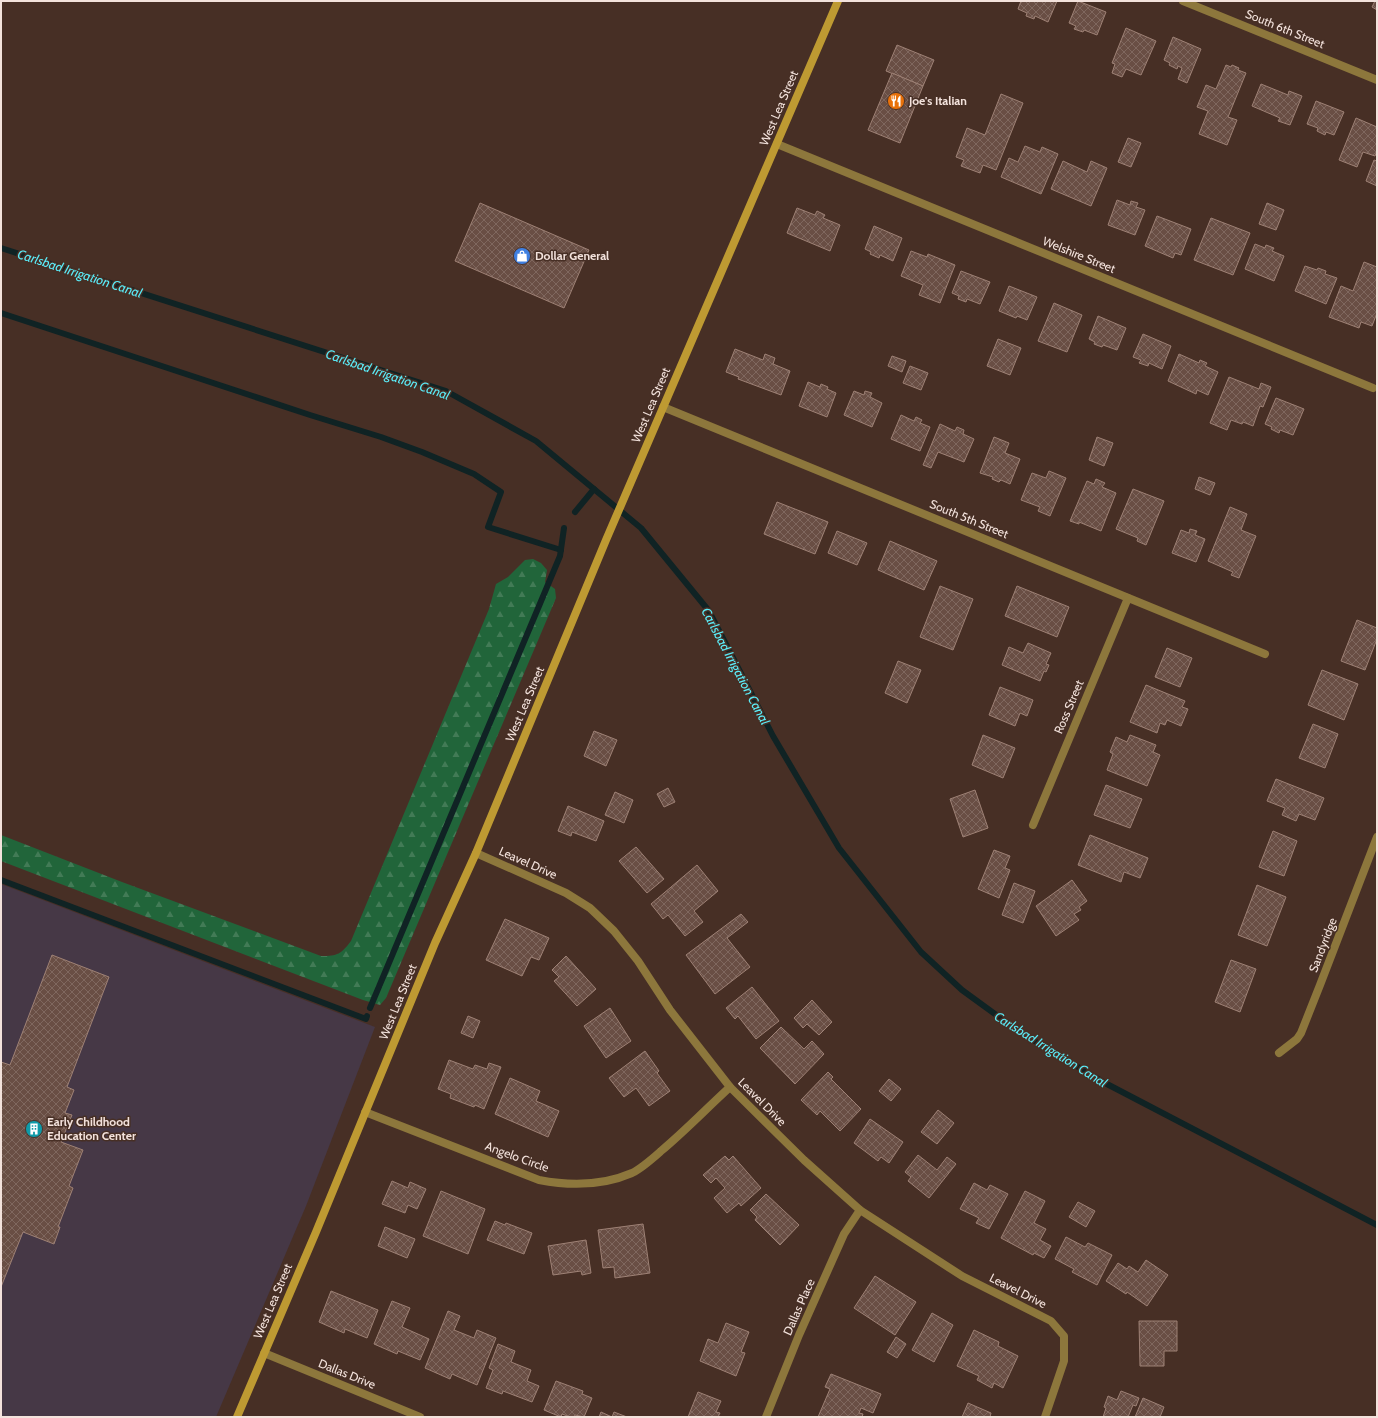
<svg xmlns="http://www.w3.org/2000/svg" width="1378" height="1418" font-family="Cabin,sans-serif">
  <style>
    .education { fill: #463846 }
    .forest { fill: url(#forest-firs) }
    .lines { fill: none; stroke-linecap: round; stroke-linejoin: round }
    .stream { stroke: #102324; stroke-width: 6 }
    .building { fill: url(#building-cross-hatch); stroke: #9e8175 }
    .minor { stroke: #8d773c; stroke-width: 8 }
    .tertiary { stroke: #8d773c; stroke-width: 8 }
    .secondary { stroke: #be9a32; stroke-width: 8 }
    .labels { text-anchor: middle; stroke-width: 3; stroke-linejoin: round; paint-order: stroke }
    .street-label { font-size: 12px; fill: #f3e2dc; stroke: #472f25 }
    .poi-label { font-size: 12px; font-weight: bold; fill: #f3e2dc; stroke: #472f25; text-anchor: start }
    .water-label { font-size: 13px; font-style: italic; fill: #5becf8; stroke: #472f25 }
  </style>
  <defs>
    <pattern id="forest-firs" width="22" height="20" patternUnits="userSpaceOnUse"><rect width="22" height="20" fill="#21653a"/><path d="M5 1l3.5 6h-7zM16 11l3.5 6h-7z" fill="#427b56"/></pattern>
    <pattern id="building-cross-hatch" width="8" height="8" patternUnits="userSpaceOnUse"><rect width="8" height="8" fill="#694e44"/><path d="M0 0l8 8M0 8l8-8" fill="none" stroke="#7f675e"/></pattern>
  </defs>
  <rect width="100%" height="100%" fill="#472f25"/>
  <polygon class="education" points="1,884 375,1027 306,1206 216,1417 1,1417"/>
  <path class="forest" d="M533 559 541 563 547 570 545 582 555 589 556 598 386 998 380 1005 363 1000 1 861V835L122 882 321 956C338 956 341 954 351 941L489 609 496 584 508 577 525 560Z"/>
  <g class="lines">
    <g class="stream">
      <polyline points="1,248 446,391 536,441 641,528 709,611 773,736 839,848 921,952 962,990 1021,1033 1105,1083 1377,1225"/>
      <polyline points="1,313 310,415 381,437 422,452 474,474 501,492 488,527 561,550"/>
      <polyline points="575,512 594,489"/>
      <polyline points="1,880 366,1019 367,1016"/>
      <polyline points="370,1008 560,556 564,528"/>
    </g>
  </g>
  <g class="building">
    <polygon points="1021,1 1057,1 1048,22 1035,16 1034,19 1026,16 1027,13 1018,9"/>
    <polygon points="1078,1 1106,12 1097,35 1084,30 1083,32 1074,29 1076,26 1069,23"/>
    <polygon points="1375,1 1377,1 1377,10 1372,7"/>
    <polygon points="1126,28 1156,41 1141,75 1126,69 1122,77 1112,73 1115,64 1112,63"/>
    <polygon points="1173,37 1201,49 1187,83 1178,79 1182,68 1178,66 1177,69 1169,65 1170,63 1164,60"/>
    <polygon points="897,45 934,60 923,86 886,71"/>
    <polygon points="1226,65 1231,67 1232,65 1239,68 1238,70 1246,73 1228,117 1237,120 1227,145 1199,134 1208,111 1197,107 1206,85 1216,89"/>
    <polygon points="892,73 923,86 900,143 868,130"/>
    <polygon points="1261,84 1288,95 1289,91 1302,96 1290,125 1278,121 1280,118 1252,106"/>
    <polygon points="1001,94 1023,103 996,170 983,165 980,173 961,166 964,160 956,157 967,128 985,135"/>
    <polygon points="1316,101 1344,112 1334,135 1326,132 1325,135 1317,131 1318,128 1307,124"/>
    <polygon points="1356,118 1377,127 1377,151 1375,156 1363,152 1357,167 1339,160"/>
    <polygon points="1128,138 1141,143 1131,167 1118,162"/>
    <polygon points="1025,146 1040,152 1042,147 1058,154 1041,194 1001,177 1009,158 1018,162"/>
    <polygon points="1374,160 1377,161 1377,186 1366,181"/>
    <polygon points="1063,161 1087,172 1091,161 1107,168 1091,206 1051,189"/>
    <polygon points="1117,200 1130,205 1131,201 1138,203 1136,207 1145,210 1135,235 1108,225"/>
    <polygon points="480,203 589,250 564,308 455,261"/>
    <polygon points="1267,203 1284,210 1276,230 1259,224"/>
    <polygon points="797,208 815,215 817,211 825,215 823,218 840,225 830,251 787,233"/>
    <polygon points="1157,216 1191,229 1181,255 1175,253 1173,258 1145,246"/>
    <polygon points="1211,218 1250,233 1233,275 1194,260"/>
    <polygon points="874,226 902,238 893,261 880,255 879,258 870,254 871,252 865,249"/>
    <polygon points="1255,244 1265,248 1266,245 1274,248 1272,251 1284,256 1274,281 1245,269"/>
    <polygon points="911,251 927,257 928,254 955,265 940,303 919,295 923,285 901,276"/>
    <polygon points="1364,262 1377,267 1377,313 1372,326 1361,322 1359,328 1329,317 1341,286 1353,291"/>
    <polygon points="1305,266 1317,270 1318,268 1326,271 1325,274 1337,278 1326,304 1295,291"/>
    <polygon points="961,271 990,282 980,304 967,299 966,302 958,299 959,296 952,293"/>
    <polygon points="1009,286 1037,297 1027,320 1017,316 1016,318 999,311"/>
    <polygon points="1054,303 1082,315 1067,352 1038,341"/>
    <polygon points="1098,316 1126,328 1117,350 1103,345 1102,347 1094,344 1095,342 1089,339"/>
    <polygon points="1143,334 1171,346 1162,369 1149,363 1148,366 1139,363 1141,360 1133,357"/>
    <polygon points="998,339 1021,348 1010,375 987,366"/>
    <polygon points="735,349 763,360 765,354 775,358 773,364 790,371 781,395 738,379 739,377 726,372"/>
    <polygon points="1179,354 1199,363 1200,360 1207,363 1205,366 1218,372 1208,395 1197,390 1196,394 1168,381"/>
    <polygon points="892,356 906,361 902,372 888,366"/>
    <polygon points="910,366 928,373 921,390 903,383"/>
    <polygon points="1229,377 1259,389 1261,383 1271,387 1263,407 1260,406 1253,426 1243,422 1242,424 1231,420 1227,430 1210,423"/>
    <polygon points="808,382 820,387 821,384 828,387 827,389 836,393 827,417 799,406"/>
    <polygon points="854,391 864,395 865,391 872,393 870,397 882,403 872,427 844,415"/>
    <polygon points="1276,398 1304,409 1293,435 1280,430 1279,433 1271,429 1272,427 1265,424"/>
    <polygon points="901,415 914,421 916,417 922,420 920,423 930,427 920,451 891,439"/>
    <polygon points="940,424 955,431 957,427 964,430 963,434 974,439 964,462 938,452 931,468 923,465"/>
    <polygon points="994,437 1009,443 1005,453 1020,459 1010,484 1001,480 999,482 992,479 993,477 980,473"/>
    <polygon points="1097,437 1113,443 1104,466 1089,460"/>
    <polygon points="1049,471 1066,478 1050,516 1038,511 1040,507 1021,500 1032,473 1046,478"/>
    <polygon points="1199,477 1215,483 1210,495 1195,489"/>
    <polygon points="1096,479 1105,483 1102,487 1116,493 1101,531 1079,522 1079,524 1070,521 1087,481 1094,484"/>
    <polygon points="1133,489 1164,501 1146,545 1137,541 1138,538 1116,529"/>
    <polygon points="777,502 828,522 815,554 764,534"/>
    <polygon points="1230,507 1247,514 1241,530 1256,536 1239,578 1231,575 1233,572 1208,561"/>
    <polygon points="1190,529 1197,531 1195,535 1205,539 1196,562 1172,553 1181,530 1189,533"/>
    <polygon points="837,531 867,543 857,565 828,553"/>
    <polygon points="890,541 937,561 924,590 878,570"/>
    <polygon points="940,586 973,599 953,650 920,637"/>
    <polygon points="1017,586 1069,607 1057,637 1005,616"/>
    <polygon points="1357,620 1377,628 1377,639 1365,670 1341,661"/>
    <polygon points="1028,643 1051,653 1046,664 1049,665 1046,672 1044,671 1040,681 1002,665 1009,647 1023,653"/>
    <polygon points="1167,648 1192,658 1180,687 1155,677"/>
    <polygon points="898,661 921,670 907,703 885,693"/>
    <polygon points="1322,670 1358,684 1344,720 1308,705"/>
    <polygon points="1146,685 1185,701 1182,707 1188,709 1181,726 1167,720 1165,725 1160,723 1157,733 1130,722"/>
    <polygon points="1000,687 1033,700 1027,716 1020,713 1015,726 989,715"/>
    <polygon points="1313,724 1338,734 1325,768 1299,758"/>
    <polygon points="594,731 617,740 606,766 584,756"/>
    <polygon points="983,735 1015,748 1003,778 972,765"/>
    <polygon points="1130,735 1156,745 1153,752 1160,755 1147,786 1107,770 1113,754 1110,752 1116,737 1127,742"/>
    <polygon points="1276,779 1324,798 1315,820 1299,814 1296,821 1282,815 1285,808 1267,801"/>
    <polygon points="1106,785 1142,799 1130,828 1094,815"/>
    <polygon points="668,788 675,802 664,807 657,794"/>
    <polygon points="975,790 988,828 963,837 950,799"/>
    <polygon points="615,792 633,800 624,823 605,815"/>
    <polygon points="568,806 604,821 596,841 572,832 571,836 558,831"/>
    <polygon points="1273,831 1297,841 1284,876 1259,867"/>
    <polygon points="1090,835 1148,858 1140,878 1124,872 1121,882 1078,865"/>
    <polygon points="636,847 664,879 647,893 619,861"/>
    <polygon points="994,850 1010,856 1005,868 1010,870 999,898 978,889"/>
    <polygon points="697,865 718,891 694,911 703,922 685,936 668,915 663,919 651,904"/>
    <polygon points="1072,880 1087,901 1079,907 1081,910 1074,914 1079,920 1056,936 1036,906"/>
    <polygon points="1014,883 1035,891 1023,923 1002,915"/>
    <polygon points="1257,885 1286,897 1267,946 1238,935"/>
    <polygon points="741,914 748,922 727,938 750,967 715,994 686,955"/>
    <polygon points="505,919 549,938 539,960 531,957 522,976 486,960"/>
    <polygon points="52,955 109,977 67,1087 74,1090 65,1113 72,1115 61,1142 83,1150 69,1186 73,1188 58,1227 60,1227 54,1244 23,1232 1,1287 1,1062 10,1065"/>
    <polygon points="566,956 596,989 577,1006 554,981 559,977 552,970"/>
    <polygon points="1231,960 1256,969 1240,1012 1215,1002"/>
    <polygon points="752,987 779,1021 756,1039 738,1016 735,1019 726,1008"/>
    <polygon points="812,1000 832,1022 819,1035 807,1024 803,1028 794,1018"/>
    <polygon points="610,1008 631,1041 606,1058 584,1026"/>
    <polygon points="468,1016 480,1021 473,1038 461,1033"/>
    <polygon points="781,1027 804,1049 812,1041 824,1054 795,1084 760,1048"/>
    <polygon points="645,1051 659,1071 657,1073 670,1091 649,1106 636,1088 624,1097 609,1078"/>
    <polygon points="449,1060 473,1069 475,1065 487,1069 489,1063 501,1067 484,1109 475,1105 474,1107 450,1098 451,1094 438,1089"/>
    <polygon points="828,1072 833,1077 831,1079 861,1109 840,1131 820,1111 817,1115 801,1100"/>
    <polygon points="510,1078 540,1091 536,1101 559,1111 548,1137 495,1114"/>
    <polygon points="889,1079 901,1089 891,1101 879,1091"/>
    <polygon points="938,1110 954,1123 937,1144 921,1132"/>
    <polygon points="870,1119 903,1142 889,1163 881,1157 878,1161 854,1143"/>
    <polygon points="918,1155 937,1170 947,1157 956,1164 929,1198 908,1181 911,1177 905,1172"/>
    <polygon points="725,1156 729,1160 733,1156 761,1188 741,1206 739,1203 727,1213 714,1198 725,1188 716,1178 711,1183 703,1175"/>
    <polygon points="392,1181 408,1188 410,1182 426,1189 417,1209 408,1205 405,1213 382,1204"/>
    <polygon points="974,1183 987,1190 990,1185 1008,1194 989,1229 976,1223 979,1218 960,1209"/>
    <polygon points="441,1191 485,1209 468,1254 423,1236"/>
    <polygon points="1025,1191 1045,1201 1034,1223 1046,1229 1040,1240 1051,1246 1044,1258 1034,1253 1033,1255 1001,1238"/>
    <polygon points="766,1194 799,1225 780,1245 755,1220 757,1217 750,1210"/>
    <polygon points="1078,1202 1095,1211 1086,1227 1069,1217"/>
    <polygon points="495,1221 505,1225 506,1223 532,1233 524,1254 487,1240"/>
    <polygon points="643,1224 650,1273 615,1278 614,1267 603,1268 598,1230"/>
    <polygon points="385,1227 415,1239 407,1258 378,1246"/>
    <polygon points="1066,1237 1085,1247 1088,1243 1112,1255 1097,1285 1072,1272 1074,1269 1055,1259"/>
    <polygon points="586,1240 591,1273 582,1275 581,1271 553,1275 548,1246"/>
    <polygon points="1146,1260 1168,1275 1147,1306 1127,1292 1126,1294 1106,1281 1118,1263 1127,1269 1129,1266 1138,1272"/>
    <polygon points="875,1276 916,1302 895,1335 854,1308"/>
    <polygon points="331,1291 378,1310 367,1338 345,1329 344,1333 319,1322"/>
    <polygon points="392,1301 410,1308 402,1327 429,1339 420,1360 398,1351 397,1354 374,1344"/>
    <polygon points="448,1311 460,1316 454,1330 474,1338 477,1330 496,1338 477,1385 452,1374 450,1379 425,1368"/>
    <polygon points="932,1313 953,1325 934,1362 912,1350"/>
    <polygon points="1139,1321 1177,1321 1177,1351 1164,1351 1164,1366 1140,1366"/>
    <polygon points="726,1323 749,1332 741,1352 745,1353 736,1376 700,1361 708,1339 718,1343"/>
    <polygon points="974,1330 999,1342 998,1346 1018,1356 1003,1388 994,1383 992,1388 977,1380 979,1376 957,1366"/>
    <polygon points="896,1337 906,1344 897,1358 887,1352"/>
    <polygon points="498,1344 515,1351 511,1362 531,1370 527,1381 539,1386 532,1402 503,1391 502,1394 486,1388 493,1370 489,1368"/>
    <polygon points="831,1374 881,1394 873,1413 861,1408 859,1413 863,1414 862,1417 818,1417 830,1389 825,1387"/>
    <polygon points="556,1381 583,1391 582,1394 592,1398 584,1417 575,1415 574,1417 570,1417 562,1414 561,1417 544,1410"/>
    <polygon points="1121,1391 1139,1398 1136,1406 1133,1405 1128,1417 1103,1417 1106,1408 1104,1407 1108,1396 1117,1400"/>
    <polygon points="698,1392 721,1401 716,1412 720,1413 718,1417 688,1417"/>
    <polygon points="1143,1398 1164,1407 1160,1417 1135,1417"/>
    <polygon points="968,1403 991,1413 990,1417 962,1417"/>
    <polygon points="601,1412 612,1417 614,1412 627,1417 599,1417"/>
  </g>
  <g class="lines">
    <g class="minor">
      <polyline points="777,144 1373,388"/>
      <polyline points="663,407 1265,654"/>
      <polyline points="1033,825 1128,598"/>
      <polyline points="476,853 566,893 590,908 614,931 638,961 670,1010 730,1087 804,1160 860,1210 962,1276 1051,1321 1064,1336 1064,1361 1045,1417"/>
      <polyline points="1279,1053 1297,1039 1301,1033 1320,985 1377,837"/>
      <path d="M365 1112 539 1180C570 1186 602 1186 632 1173 642 1168 652 1159 661 1151 685 1131 707 1108 730 1087"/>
      <polyline points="264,1353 420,1417"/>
      <polyline points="766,1417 799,1335 844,1234 860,1210"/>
    </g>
    <polyline class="tertiary" points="1183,1 1377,80"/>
    <polyline class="secondary" points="237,1417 316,1232 435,943 476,853 606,540 838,1"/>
  </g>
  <defs>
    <g id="restaurant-disc" transform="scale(0.9)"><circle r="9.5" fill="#e8710a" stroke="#472f25"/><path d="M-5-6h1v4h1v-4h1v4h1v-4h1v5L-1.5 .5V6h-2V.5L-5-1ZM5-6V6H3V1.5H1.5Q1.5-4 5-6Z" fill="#fff"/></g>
    <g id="shop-disc" transform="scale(0.9)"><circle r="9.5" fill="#3f7fe0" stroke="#472f25"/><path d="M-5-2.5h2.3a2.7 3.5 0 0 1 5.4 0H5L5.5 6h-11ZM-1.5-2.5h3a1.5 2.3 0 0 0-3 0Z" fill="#fff"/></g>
    <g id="building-disc" transform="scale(0.9)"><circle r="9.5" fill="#0f9aa8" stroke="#472f25"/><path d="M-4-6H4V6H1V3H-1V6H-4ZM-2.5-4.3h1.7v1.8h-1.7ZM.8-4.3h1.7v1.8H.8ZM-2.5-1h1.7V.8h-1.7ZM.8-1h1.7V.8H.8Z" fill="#fff"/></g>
  </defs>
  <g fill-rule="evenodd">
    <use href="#restaurant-disc" x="896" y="101"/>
    <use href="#shop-disc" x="522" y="256"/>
    <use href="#building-disc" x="34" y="1129"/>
  </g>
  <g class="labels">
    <g class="street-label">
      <text transform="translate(1285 29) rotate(22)" y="4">South 6th Street</text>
      <text transform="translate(779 108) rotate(-67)" y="4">West Lea Street</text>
      <text transform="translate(1079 255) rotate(22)" y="4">Welshire Street</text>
      <text transform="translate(651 405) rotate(-67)" y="4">West Lea Street</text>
      <text transform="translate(969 519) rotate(22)" y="4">South 5th Street</text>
      <text transform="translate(525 704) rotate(-67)" y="4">West Lea Street</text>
      <text transform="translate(1069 707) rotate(-67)" y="4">Ross Street</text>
      <text transform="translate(528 863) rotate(24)" y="4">Leavel Drive</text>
      <text transform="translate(1323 945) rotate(-69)" y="4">Sandyridge</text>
      <text transform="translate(398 1002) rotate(-68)" y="4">West Lea Street</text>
      <text transform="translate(762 1102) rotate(45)" y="4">Leavel Drive</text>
      <text transform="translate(517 1157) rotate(20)" y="4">Angelo Circle</text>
      <text transform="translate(1018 1291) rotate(27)" y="4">Leavel Drive</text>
      <text transform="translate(273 1301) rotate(-67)" y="4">West Lea Street</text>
      <text transform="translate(799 1307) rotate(-66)" y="4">Dallas Place</text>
      <text transform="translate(347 1374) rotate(22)" y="4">Dallas Drive</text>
    </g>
    <g class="poi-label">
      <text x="909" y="105">Joe's Italian</text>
      <text x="535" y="260">Dollar General</text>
      <text x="47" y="1126">Early Childhood<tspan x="47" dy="14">Education Center</tspan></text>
    </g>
    <g class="water-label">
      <text transform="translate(80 273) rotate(18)" y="5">Carlsbad Irrigation Canal</text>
      <text transform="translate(388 374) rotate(19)" y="5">Carlsbad Irrigation Canal</text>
      <text transform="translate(736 666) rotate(62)" y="5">Carlsbad Irrigation Canal</text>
      <text transform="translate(1051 1049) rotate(32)" y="5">Carlsbad Irrigation Canal</text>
    </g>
  </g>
  <rect width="1378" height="1418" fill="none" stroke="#f3e2dc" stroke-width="4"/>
</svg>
